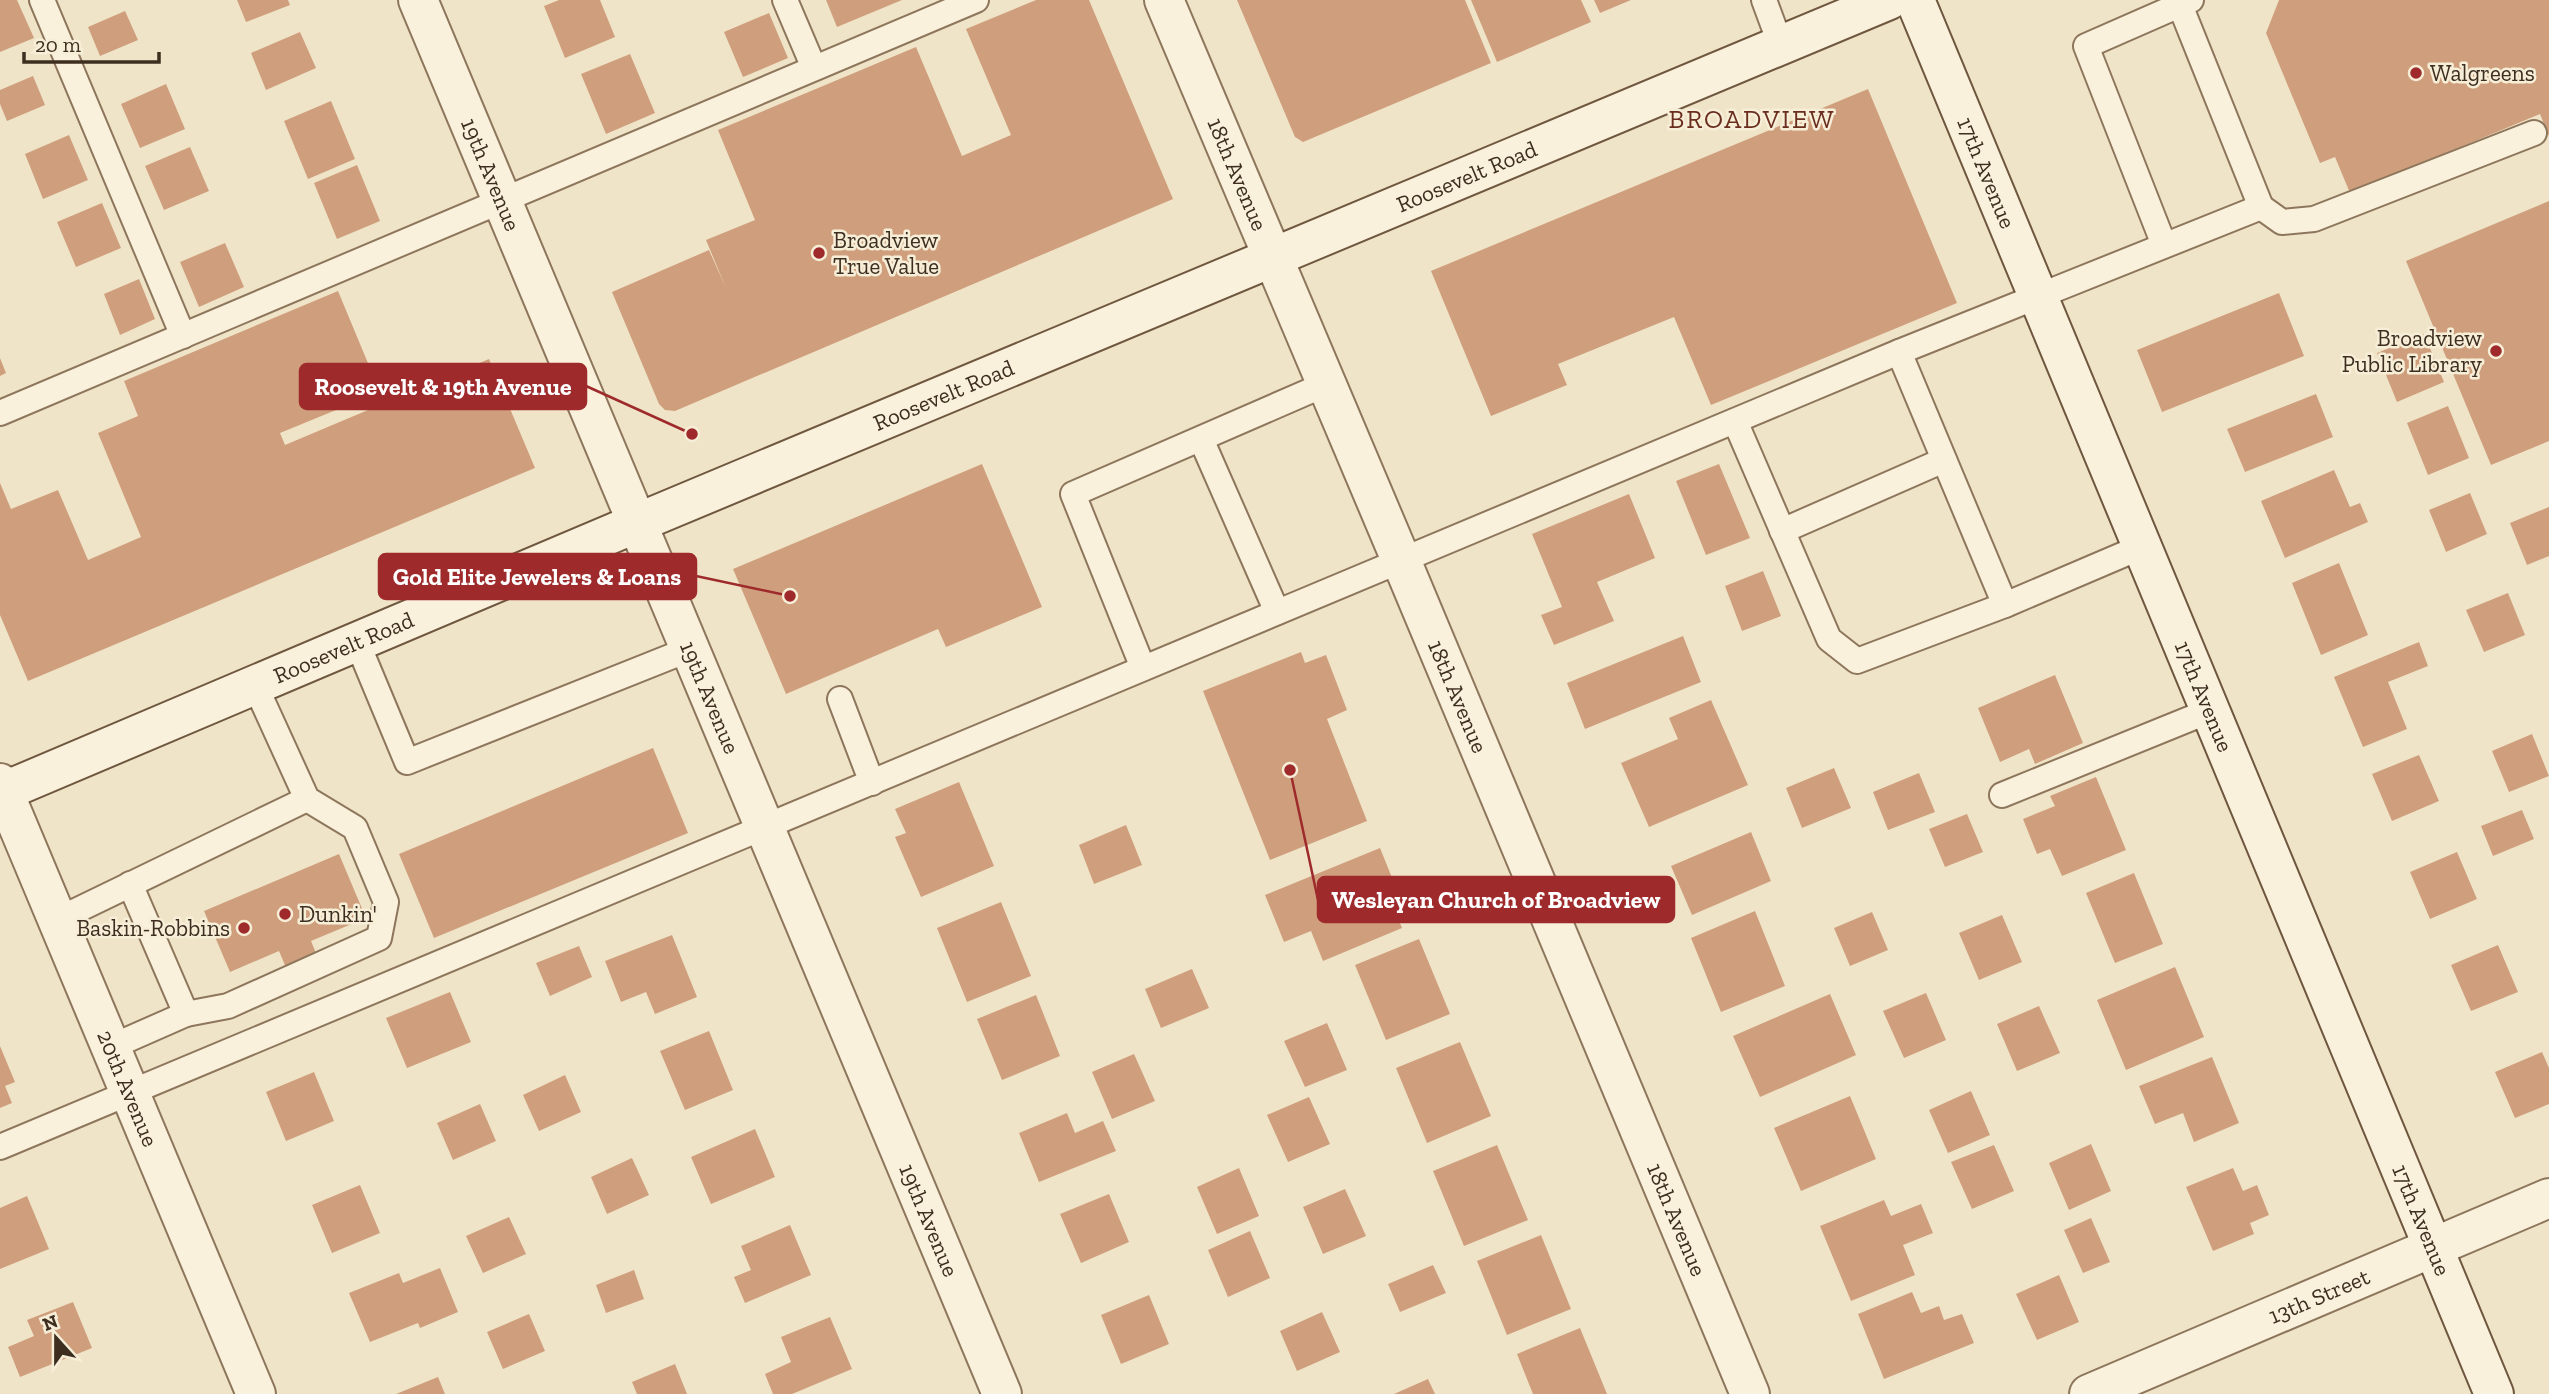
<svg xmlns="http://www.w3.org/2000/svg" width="2549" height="1394" font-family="'Zilla Slab',serif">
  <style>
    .building { fill: #cf9f7d }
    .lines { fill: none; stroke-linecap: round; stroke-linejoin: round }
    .lane-casing { stroke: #8d765c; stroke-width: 28 }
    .street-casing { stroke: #8d765c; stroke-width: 42 }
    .secondary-casing { stroke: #6f573f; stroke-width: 42 }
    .lane { stroke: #faf1dc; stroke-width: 24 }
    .street { stroke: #faf1dc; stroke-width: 38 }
    .secondary { stroke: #faf1dc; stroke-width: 38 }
    .poi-dot { fill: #9e2a2b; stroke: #f7eed8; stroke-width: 2.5 }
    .labels { text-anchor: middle; stroke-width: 5; stroke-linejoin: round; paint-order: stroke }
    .poi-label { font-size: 23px; fill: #3d2e20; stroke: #f7eed8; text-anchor: start }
    .street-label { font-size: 23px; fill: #3d2e20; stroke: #f7eed8 }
    .quarter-label { font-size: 26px; letter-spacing: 2px; fill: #6b2e1e; stroke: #f7eed8 }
    .leader { fill: none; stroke: #9e2a2b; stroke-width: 2.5 }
    .callout-dot { fill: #9e2a2b; stroke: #f7eed8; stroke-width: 2.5 }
    .callout { fill: #9e2a2b; stroke: #9e2a2b; stroke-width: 2.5 }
    .callout-label { font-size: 24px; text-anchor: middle; font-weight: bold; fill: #fff }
  </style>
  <rect width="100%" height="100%" fill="#f0e4c8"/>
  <g class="building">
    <polygon points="0,0 17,0 34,38 0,52"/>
    <polygon points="237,0 288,0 290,5 246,22"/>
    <polygon points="559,0 600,0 615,37 565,58 544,6"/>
    <polygon points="826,0 902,0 837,27"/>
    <polygon points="1036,0 1089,0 1173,199 675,411 665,410 659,404 612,292 709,250 726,288 706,240 755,220 718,130 916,47 962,156 1011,135 966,29"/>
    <polygon points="1237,0 1465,0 1491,63 1303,142 1295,137"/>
    <polygon points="1471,0 1581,0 1591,22 1497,62"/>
    <polygon points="1594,0 1631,0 1600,13"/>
    <polygon points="2279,0 2549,0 2549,136 2540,114 2350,193 2335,157 2320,163 2266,33"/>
    <polygon points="125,11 138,40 100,56 88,27"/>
    <polygon points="769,13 788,58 743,77 724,32"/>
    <polygon points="300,32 316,68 266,90 251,53"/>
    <polygon points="630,54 655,113 606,134 581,74"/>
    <polygon points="33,76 45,105 7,121 0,104 0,90"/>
    <polygon points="166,84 185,129 140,148 121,104"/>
    <polygon points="1868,89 1957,303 1711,405 1674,317 1558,364 1567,385 1491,416 1431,271"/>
    <polygon points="331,101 355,159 308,179 284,121"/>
    <polygon points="69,135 88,180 43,199 25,154"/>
    <polygon points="190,147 209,191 164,210 145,166"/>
    <polygon points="357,165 380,221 337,239 314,183"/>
    <polygon points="2549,201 2549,441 2491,465 2406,261"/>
    <polygon points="102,203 121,248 76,267 57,222"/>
    <polygon points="225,243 244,287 199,307 180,262"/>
    <polygon points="139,279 155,319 120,335 104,294"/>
    <polygon points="338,291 380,392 280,433 285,445 489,359 535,468 28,681 0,615 0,483 11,509 58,490 88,560 141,537 98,433 138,416 124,381"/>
    <polygon points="2279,293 2304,356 2162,412 2137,350"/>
    <polygon points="2424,334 2444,382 2397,402 2377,353"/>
    <polygon points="0,358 6,373 0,376"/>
    <polygon points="2316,394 2333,437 2245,472 2227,429"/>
    <polygon points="2448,406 2469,458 2428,475 2407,423"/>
    <polygon points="982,464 1042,607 946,647 938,629 786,694 733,569"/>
    <polygon points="1719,464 1750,538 1706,555 1676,481"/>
    <polygon points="2334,470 2350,507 2360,503 2368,522 2285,558 2261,501"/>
    <polygon points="2470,493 2487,534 2446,552 2429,510"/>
    <polygon points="1629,494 1655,558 1597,582 1614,621 1554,645 1541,615 1562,607 1532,534"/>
    <polygon points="2549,507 2549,556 2527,565 2510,523"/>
    <polygon points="2339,563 2368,635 2321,655 2292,583"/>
    <polygon points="1763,571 1781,616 1742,631 1725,586"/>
    <polygon points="2508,593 2525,635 2484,652 2466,610"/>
    <polygon points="1683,636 1701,682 1585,729 1567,683"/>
    <polygon points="2419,642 2428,666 2388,682 2407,729 2363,747 2334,677"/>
    <polygon points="1301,652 1305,663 1326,655 1347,710 1327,719 1367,821 1270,860 1203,691"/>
    <polygon points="2055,675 2083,743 2035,764 2029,749 2000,762 1978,708"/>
    <polygon points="1711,700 1748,785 1649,827 1621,763 1678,739 1669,718"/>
    <polygon points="2532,734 2549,776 2509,792 2492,751"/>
    <polygon points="653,748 688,833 434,938 399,854"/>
    <polygon points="2419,755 2439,801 2392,821 2372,774"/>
    <polygon points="1834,768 1851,808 1802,828 1786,788"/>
    <polygon points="1919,773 1935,812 1888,830 1873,792"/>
    <polygon points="2096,777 2126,850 2062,876 2050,849 2037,854 2023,819 2055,806 2050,796"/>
    <polygon points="959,782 994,866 921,897 895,837 906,833 895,809"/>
    <polygon points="2522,810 2534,839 2493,856 2481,826"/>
    <polygon points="1967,814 1983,852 1945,867 1929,829"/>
    <polygon points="1126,825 1142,865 1094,884 1079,845"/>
    <polygon points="1751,832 1771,881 1692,915 1671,866"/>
    <polygon points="1380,848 1397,890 1388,894 1402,928 1323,961 1311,931 1284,942 1265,895"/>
    <polygon points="2457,852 2477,899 2430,919 2410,872"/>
    <polygon points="339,854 366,918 311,941 318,958 287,970 279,951 230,972 204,911"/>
    <polygon points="2134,873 2163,944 2115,963 2086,893"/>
    <polygon points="1001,902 1031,976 967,1002 937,928"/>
    <polygon points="1755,911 1785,986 1721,1012 1691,938"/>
    <polygon points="1872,912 1888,950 1850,966 1834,928"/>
    <polygon points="2002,915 2022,962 1979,980 1959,933"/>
    <polygon points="672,935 697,997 655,1014 646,992 621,1002 605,961"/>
    <polygon points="1419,939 1450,1014 1386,1040 1355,965"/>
    <polygon points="2498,945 2518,992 2471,1011 2451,965"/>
    <polygon points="579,946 592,977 550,996 536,963"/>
    <polygon points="2175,967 2204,1037 2126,1070 2097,1000"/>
    <polygon points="1192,969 1209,1008 1161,1028 1145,989"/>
    <polygon points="450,992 471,1042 407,1068 386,1018"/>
    <polygon points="1926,993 1946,1040 1904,1058 1883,1011"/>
    <polygon points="1830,994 1856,1055 1760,1097 1733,1036"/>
    <polygon points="1036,995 1060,1056 1002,1080 977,1019"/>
    <polygon points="2039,1006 2060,1053 2017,1071 1997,1024"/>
    <polygon points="1327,1023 1347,1070 1305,1087 1284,1041"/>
    <polygon points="709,1031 733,1090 685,1110 660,1051"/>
    <polygon points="1460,1042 1491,1116 1427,1143 1396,1068"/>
    <polygon points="0,1046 15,1082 5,1086 12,1103 0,1108"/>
    <polygon points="2542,1052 2549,1068 2549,1104 2515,1118 2495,1072"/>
    <polygon points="1134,1054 1155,1101 1112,1119 1092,1072"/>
    <polygon points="2212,1057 2239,1123 2194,1142 2183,1113 2155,1124 2139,1086"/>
    <polygon points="314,1072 334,1121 286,1141 266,1092"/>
    <polygon points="565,1075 581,1112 539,1131 523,1095"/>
    <polygon points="1971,1091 1990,1135 1948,1153 1929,1110"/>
    <polygon points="1850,1096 1876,1159 1801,1191 1774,1128"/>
    <polygon points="1309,1097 1330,1144 1288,1162 1267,1115"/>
    <polygon points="480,1104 496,1141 453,1160 437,1123"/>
    <polygon points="1067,1113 1075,1133 1103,1121 1116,1151 1039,1182 1019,1133"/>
    <polygon points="755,1129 775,1177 711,1204 691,1157"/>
    <polygon points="2091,1144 2111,1191 2069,1210 2049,1163"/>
    <polygon points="1497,1145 1528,1220 1464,1246 1433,1171"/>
    <polygon points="1994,1145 2014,1191 1972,1209 1951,1162"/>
    <polygon points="632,1158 649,1195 607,1214 591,1177"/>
    <polygon points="1239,1168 1259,1216 1217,1234 1197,1187"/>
    <polygon points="2233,1168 2243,1191 2257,1185 2269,1215 2250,1223 2254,1234 2213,1251 2186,1187"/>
    <polygon points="360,1185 380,1233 332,1253 312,1205"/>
    <polygon points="1345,1189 1366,1236 1323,1254 1303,1207"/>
    <polygon points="1109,1194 1129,1242 1081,1263 1060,1214"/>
    <polygon points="27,1196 49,1249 0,1269 0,1208"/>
    <polygon points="1884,1200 1891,1216 1921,1204 1933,1233 1903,1245 1915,1275 1851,1301 1820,1226"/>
    <polygon points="509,1217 526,1254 483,1273 466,1236"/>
    <polygon points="2091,1218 2110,1262 2083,1273 2064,1230"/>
    <polygon points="790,1225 811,1275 745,1303 734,1277 751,1270 741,1246"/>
    <polygon points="1250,1231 1270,1278 1228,1297 1208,1250"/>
    <polygon points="1541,1235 1571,1309 1507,1335 1477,1261"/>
    <polygon points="1433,1265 1446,1293 1400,1312 1388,1284"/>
    <polygon points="440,1268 458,1312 420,1328 418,1323 370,1342 349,1293 399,1273 403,1283"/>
    <polygon points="634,1270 644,1299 606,1313 596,1285"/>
    <polygon points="2059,1275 2079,1322 2037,1340 2016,1294"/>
    <polygon points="1912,1292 1921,1313 1939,1306 1944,1320 1962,1314 1974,1343 1884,1379 1858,1314"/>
    <polygon points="1149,1295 1169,1344 1121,1364 1101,1315"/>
    <polygon points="73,1302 92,1348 20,1377 8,1347 34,1336 27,1320"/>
    <polygon points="1322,1312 1340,1352 1297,1371 1280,1331"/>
    <polygon points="529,1314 545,1351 503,1369 487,1332"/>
    <polygon points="830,1317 852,1369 792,1394 773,1394 765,1374 791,1362 781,1337"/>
    <polygon points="1580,1328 1607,1394 1533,1394 1517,1354"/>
    <polygon points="675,1364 687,1394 637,1394 632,1382"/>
    <polygon points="438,1377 445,1394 396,1394"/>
    <polygon points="1428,1379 1435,1394 1394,1394"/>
  </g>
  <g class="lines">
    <g class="lane-casing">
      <g id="lane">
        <polyline points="42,0 183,336"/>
        <polyline points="785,0 814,68"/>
        <polyline points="1764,0 1781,46"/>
        <polyline points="2261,207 2282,222 2314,219 2534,133"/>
        <polyline points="2164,245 2086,46 2191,0"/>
        <polyline points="1899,352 2005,605 2141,547"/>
        <polyline points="0,413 976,0"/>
        <polyline points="1735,421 1829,639 1857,661 2005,605"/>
        <polyline points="1201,439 1277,612"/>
        <polyline points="1782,531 1944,460"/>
        <polyline points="357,642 407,762 690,649"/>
        <polyline points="1143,668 1073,494 1326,384"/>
        <polyline points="840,699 872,783"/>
        <polyline points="2002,795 2209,711"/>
        <polyline points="130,884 186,1014 228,1006 379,938 386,902 355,828 307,799 255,685"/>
        <polyline points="57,920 307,799"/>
        <polyline points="111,1047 186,1014"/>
        <polyline points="0,1147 1899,352 2261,207 2178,0"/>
      </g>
    </g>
    <g class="street-casing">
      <g id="street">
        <path id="s1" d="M418 0 1002 1394"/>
        <path id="s2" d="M1164 0 1401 560 1750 1394"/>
        <path id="s3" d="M0 783 256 1394"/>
        <path id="s4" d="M2089 1394 2549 1198"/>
      </g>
    </g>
    <g class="secondary-casing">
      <g id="secondary">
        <path id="s5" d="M1915 0 2494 1394"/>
        <path id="s6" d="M0 793 637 523 1889 0"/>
      </g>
    </g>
    <use href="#lane" class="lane"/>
    <use href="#street" class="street"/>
    <use href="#secondary" class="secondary"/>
  </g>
  <g class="poi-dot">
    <circle cx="2416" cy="73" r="7"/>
    <circle cx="819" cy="253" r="7"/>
    <circle cx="2496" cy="351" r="7"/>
    <circle cx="285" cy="914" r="7"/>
    <circle cx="244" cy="928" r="7"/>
  </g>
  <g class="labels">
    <g class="poi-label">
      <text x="2430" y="81">Walgreens</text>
      <text x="833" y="248">Broadview<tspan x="833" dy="26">True Value</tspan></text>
      <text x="2482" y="346" text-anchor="end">Broadview<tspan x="2482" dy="26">Public Library</tspan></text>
      <text x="299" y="922">Dunkin'</text>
      <text x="230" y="936" text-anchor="end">Baskin-Robbins</text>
    </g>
    <g class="street-label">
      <text dy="8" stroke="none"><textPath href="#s1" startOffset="189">19th Avenue</textPath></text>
      <text dy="8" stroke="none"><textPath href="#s2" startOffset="189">18th Avenue</textPath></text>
      <text dy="8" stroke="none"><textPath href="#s5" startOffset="187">17th Avenue</textPath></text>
      <text dy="8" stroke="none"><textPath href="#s6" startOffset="1591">Roosevelt Road</textPath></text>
      <text dy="8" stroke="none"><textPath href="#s6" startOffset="1024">Roosevelt Road</textPath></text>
      <text dy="8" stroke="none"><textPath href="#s6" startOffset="373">Roosevelt Road</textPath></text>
      <text dy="8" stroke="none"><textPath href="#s2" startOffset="756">18th Avenue</textPath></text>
      <text dy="8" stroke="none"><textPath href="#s1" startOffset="756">19th Avenue</textPath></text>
      <text dy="8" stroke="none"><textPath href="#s5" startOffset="754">17th Avenue</textPath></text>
      <text dy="8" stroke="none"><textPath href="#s3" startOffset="331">20th Avenue</textPath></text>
      <text dy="8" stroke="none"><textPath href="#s2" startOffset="1323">18th Avenue</textPath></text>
      <text dy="8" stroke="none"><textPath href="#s1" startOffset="1323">19th Avenue</textPath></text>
      <text dy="8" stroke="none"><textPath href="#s5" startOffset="1321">17th Avenue</textPath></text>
      <text dy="8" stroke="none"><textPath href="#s4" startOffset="250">13th Street</textPath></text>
    </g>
    <g class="quarter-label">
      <text x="1752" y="128">BROADVIEW</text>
    </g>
  </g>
  <path class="leader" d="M692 434L586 386M790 596L696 576M1290 770L1318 900"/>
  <g class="callout-dot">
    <circle cx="692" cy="434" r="7"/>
    <circle cx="790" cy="596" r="7"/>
    <circle cx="1290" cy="770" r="7"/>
  </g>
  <g class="callout">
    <rect x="300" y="364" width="286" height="45" rx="7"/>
    <rect x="379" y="554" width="317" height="45" rx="7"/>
    <rect x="1318" y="877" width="356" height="45" rx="7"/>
  </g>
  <g class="callout-label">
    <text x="443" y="395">Roosevelt &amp; 19th Avenue</text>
    <text x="537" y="585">Gold Elite Jewelers &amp; Loans</text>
    <text x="1496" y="908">Wesleyan Church of Broadview</text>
  </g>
  <g transform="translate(56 1338) rotate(339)" stroke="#f7eed8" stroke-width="5" paint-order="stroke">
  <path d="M0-5L12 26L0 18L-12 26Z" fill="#3d2e20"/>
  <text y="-10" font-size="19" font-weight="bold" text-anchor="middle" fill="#3d2e20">N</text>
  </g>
  <path d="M24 52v10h135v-10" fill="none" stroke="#3d2e20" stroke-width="3.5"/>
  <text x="35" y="52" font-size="21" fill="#3d2e20" stroke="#f7eed8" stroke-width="5" paint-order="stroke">20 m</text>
</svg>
